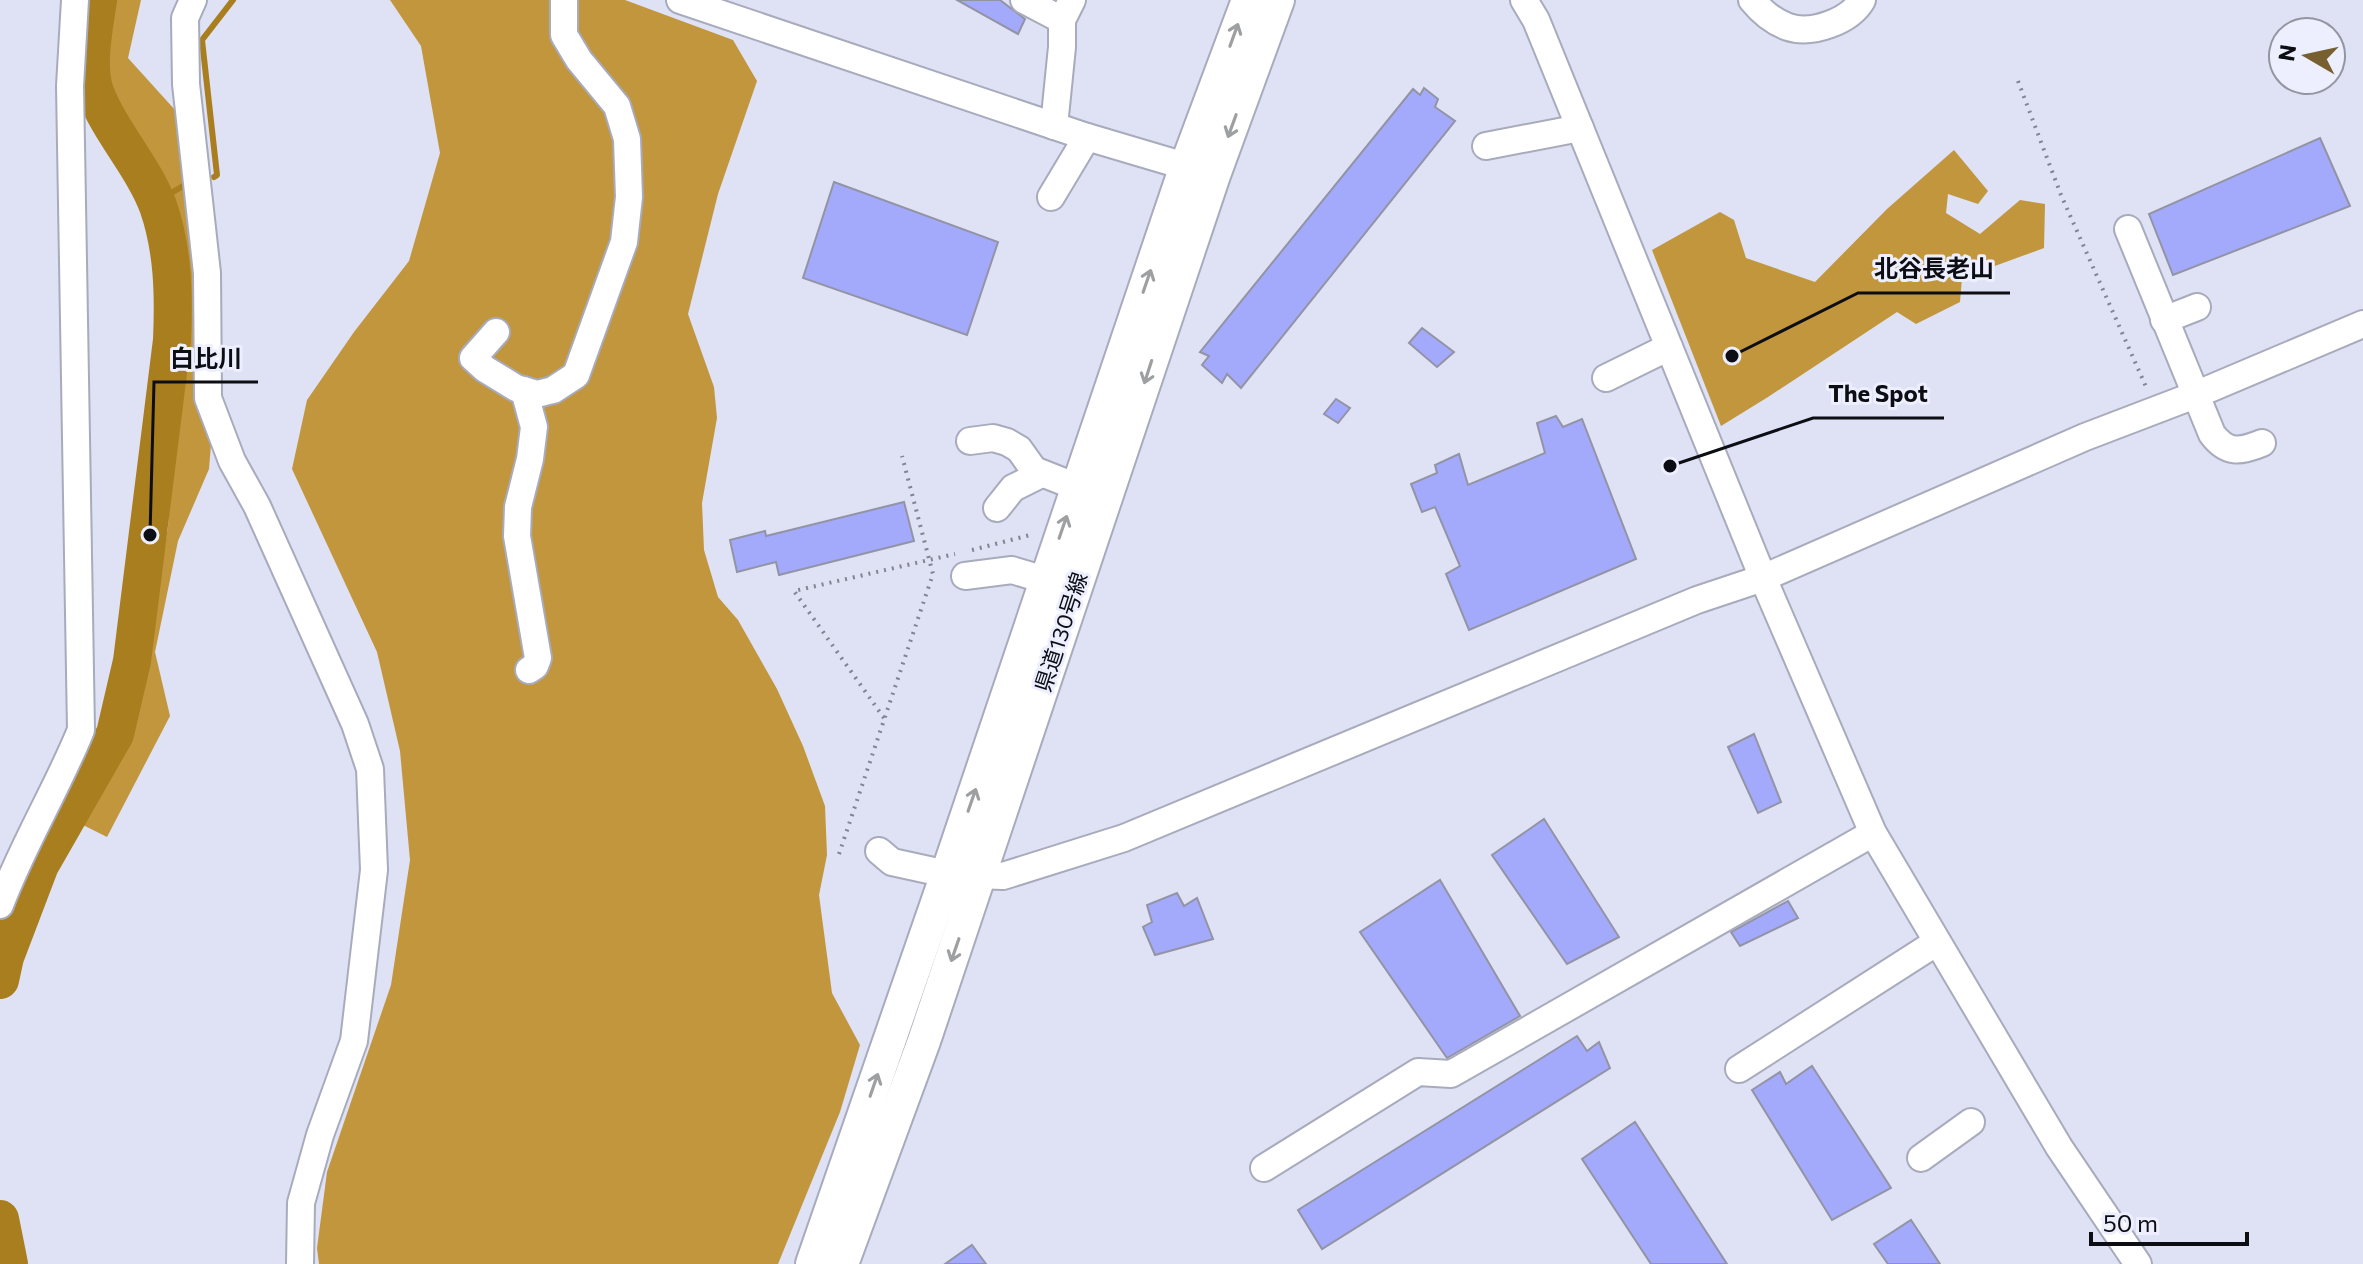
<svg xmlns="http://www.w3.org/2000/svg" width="2363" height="1264" font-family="Commissioner,'Noto Sans JP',sans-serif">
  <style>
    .forest { fill: #c1963d }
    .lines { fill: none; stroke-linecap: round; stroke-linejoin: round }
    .stream { stroke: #a87e1f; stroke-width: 6 }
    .river { stroke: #a87e1f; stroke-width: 38 }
    .building { fill: #a3aafc; stroke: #9294a5; stroke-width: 2 }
    .minor-casing { stroke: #a8abbc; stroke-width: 30 }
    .major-casing { stroke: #a8abbc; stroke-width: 36 }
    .path { stroke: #828491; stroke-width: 4; stroke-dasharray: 2 6; stroke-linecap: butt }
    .minor { stroke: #fff; stroke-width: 26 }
    .major { stroke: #fff; stroke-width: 32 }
    .oneway { stroke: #9e9fa1 }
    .labels { text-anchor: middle; stroke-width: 6; stroke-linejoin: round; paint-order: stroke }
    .street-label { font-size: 22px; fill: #0d0e14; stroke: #edeffe }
    .leader { fill: none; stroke: #0d0e14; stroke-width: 3 }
    .callout-dot { fill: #0d0e14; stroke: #edeffe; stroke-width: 3 }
    .callout-label { font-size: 24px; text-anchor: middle; font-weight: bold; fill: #0d0e14; stroke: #edeffe; stroke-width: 6; stroke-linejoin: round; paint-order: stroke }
  </style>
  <rect width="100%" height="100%" fill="#dfe1f4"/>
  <g class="forest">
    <polygon points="89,0 141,0 128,58 185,121 217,369 209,469 178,541 155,652 170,716 107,837 83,825 143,678 168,527 187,257 172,196 88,88 84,34"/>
    <polygon points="390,0 625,0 733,40 757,81 718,194 688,314 714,387 717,418 702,503 704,550 718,597 738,620 777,689 803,746 825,806 827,855 819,895 832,993 860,1045 840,1112 778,1264 319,1264 317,1248 327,1172 391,985 410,860 400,751 377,652 292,469 307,400 354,332 409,261 440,153 421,46"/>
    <polygon points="1954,150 1988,191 1978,204 1948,194 1946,213 1980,234 2020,200 2045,204 2044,248 1962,278 1960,302 1916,324 1897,312 1768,397 1721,426 1652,250 1720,212 1734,220 1746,258 1815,282 1887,209"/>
  </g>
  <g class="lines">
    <g class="stream">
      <polyline points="214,177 217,175 202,40 233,0"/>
      <polyline points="156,202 188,183"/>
    </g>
    <g class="river">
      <path d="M0 980 5 957 40 865 115 734 132 661 172 340C174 294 173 249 158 206 143 166 110 132 95 92 86 66 94 27 98 0"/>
      <polyline points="0,1219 9,1264"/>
    </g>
  </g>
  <g class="building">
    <polygon points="957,0 1000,0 1025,19 1018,34"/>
    <polygon points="1424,88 1438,99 1435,107 1455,121 1241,388 1227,374 1222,383 1202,365 1209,356 1200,352 1413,89 1420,95"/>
    <polygon points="2320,138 2350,206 2173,275 2149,214"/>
    <polygon points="834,182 998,242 967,335 803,278"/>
    <polygon points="1422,328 1454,352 1437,367 1409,343"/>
    <polygon points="1336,399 1350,408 1338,423 1324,414"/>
    <polygon points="1556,416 1563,427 1582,419 1636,559 1469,630 1446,574 1460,566 1435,507 1422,512 1411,484 1437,473 1435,465 1459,454 1468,485 1545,453 1537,423"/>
    <polygon points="904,502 914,541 779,575 776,562 737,572 730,540 765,531 766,536"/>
    <polygon points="1754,734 1781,802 1758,813 1728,747"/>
    <polygon points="1544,819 1619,937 1567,964 1492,855"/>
    <polygon points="1440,880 1520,1016 1447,1058 1360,932"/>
    <polygon points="1177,893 1184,906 1197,898 1213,939 1155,955 1143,927 1152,922 1147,905"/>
    <polygon points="1788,901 1798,918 1740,946 1731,932"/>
    <polygon points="1577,1036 1587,1051 1599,1042 1610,1068 1322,1249 1298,1210"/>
    <polygon points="1812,1066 1891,1188 1832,1220 1752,1090 1780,1072 1786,1084"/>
    <polygon points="1635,1122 1727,1264 1651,1264 1582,1159"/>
    <polygon points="1911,1220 1940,1264 1888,1264 1874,1244"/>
    <polygon points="972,1245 986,1264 945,1264"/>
  </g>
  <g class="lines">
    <g class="minor-casing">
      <g id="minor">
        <polyline points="193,0 185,18 186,84 207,273 208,398 232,461 257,506 355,724 370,769 374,870 354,1041 320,1135 301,1203 300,1264"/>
        <polyline points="680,0 1087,137 1205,172"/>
        <polyline points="1024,0 1062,20"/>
        <polyline points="1524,0 1536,20 1763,578 1873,833 2059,1147 2138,1264"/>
        <path d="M1752 0C1761 11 1774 22 1788 27 1812 35 1850 21 1862 0"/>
        <polyline points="1054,126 1062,47 1062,20 1072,0"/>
        <polyline points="1486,146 1580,128"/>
        <polyline points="1051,197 1087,137"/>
        <path d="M2128 229 2212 434C2227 454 2240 452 2262 443"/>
        <polyline points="2164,320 2197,307"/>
        <polyline points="496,332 473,358 485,369 516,388 537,394 553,390 576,375 624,242 629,197 627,139 617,106 579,60 564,35 564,0"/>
        <polyline points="1606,378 1669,347"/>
        <polyline points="524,390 534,427 530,459 518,507 517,536 538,658 535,666 529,670"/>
        <polyline points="970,441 993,438 1007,442 1019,449 1034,470 1077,487"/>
        <polyline points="997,508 1013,488 1041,474"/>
        <polyline points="965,576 1012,570 1045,580"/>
        <polyline points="879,851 892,862 947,874 1003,876 1124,838 1697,600 1763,578 2085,437 2195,395 2363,324"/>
        <path d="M0 905C23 844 57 789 81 730L70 86 75 0"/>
        <polyline points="1739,1069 1937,942"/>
        <polyline points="1921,1158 1971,1122"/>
        <polyline points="1264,1168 1418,1072 1451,1074 1873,833"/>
      </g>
    </g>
    <g class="major-casing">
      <g id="major">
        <polyline points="812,1264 947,874 1186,166 1248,0"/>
        <polyline points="842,1264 924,1041 1214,175 1278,0"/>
      </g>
    </g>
    <g class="path">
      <polyline points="2018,81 2061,195 2147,389"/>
      <polyline points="972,550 1030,535"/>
      <polyline points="884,718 794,591 955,554"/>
      <polyline points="839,854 933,574 902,456"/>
    </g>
    <use href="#minor" class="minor"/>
    <use href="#major" class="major"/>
  </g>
  <defs><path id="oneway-shaft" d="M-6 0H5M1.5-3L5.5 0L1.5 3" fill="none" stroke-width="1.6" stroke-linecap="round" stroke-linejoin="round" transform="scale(2)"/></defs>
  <g class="oneway">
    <use href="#oneway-shaft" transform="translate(1234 35) rotate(-70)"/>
    <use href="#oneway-shaft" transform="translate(1232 126) rotate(110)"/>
    <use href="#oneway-shaft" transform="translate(1147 281) rotate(-71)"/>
    <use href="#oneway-shaft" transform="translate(1148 372) rotate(108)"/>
    <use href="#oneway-shaft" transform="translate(1063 527) rotate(-71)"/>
    <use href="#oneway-shaft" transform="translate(972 800) rotate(-71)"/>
    <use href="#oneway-shaft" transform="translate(955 950) rotate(109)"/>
    <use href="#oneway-shaft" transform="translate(874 1085) rotate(-71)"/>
  </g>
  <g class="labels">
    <g class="street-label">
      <text transform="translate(1061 632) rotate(-72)" y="8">県道130号線</text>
    </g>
  </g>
  <path class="leader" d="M1732 356L1858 293H2010M150 535L154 382H258M1670 466L1813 418H1944"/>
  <g class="callout-dot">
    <circle cx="1732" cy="356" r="8"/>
    <circle cx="150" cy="535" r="8"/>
    <circle cx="1670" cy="466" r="8"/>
  </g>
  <g class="callout-label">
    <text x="1934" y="277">北谷長老山</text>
    <text x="206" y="367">白比川</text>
    <text x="1878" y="402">The Spot</text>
  </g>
  <g transform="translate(2307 56) rotate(279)"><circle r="38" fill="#edeffe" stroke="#9395a0" stroke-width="2"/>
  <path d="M0-6L14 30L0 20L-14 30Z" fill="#775f30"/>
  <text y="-12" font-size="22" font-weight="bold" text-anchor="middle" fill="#0d0e14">N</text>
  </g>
  <path d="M2091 1232v12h156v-12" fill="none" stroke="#0d0e14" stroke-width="4"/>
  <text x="2103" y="1232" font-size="24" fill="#0d0e14" stroke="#edeffe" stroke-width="6" paint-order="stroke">50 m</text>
</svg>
